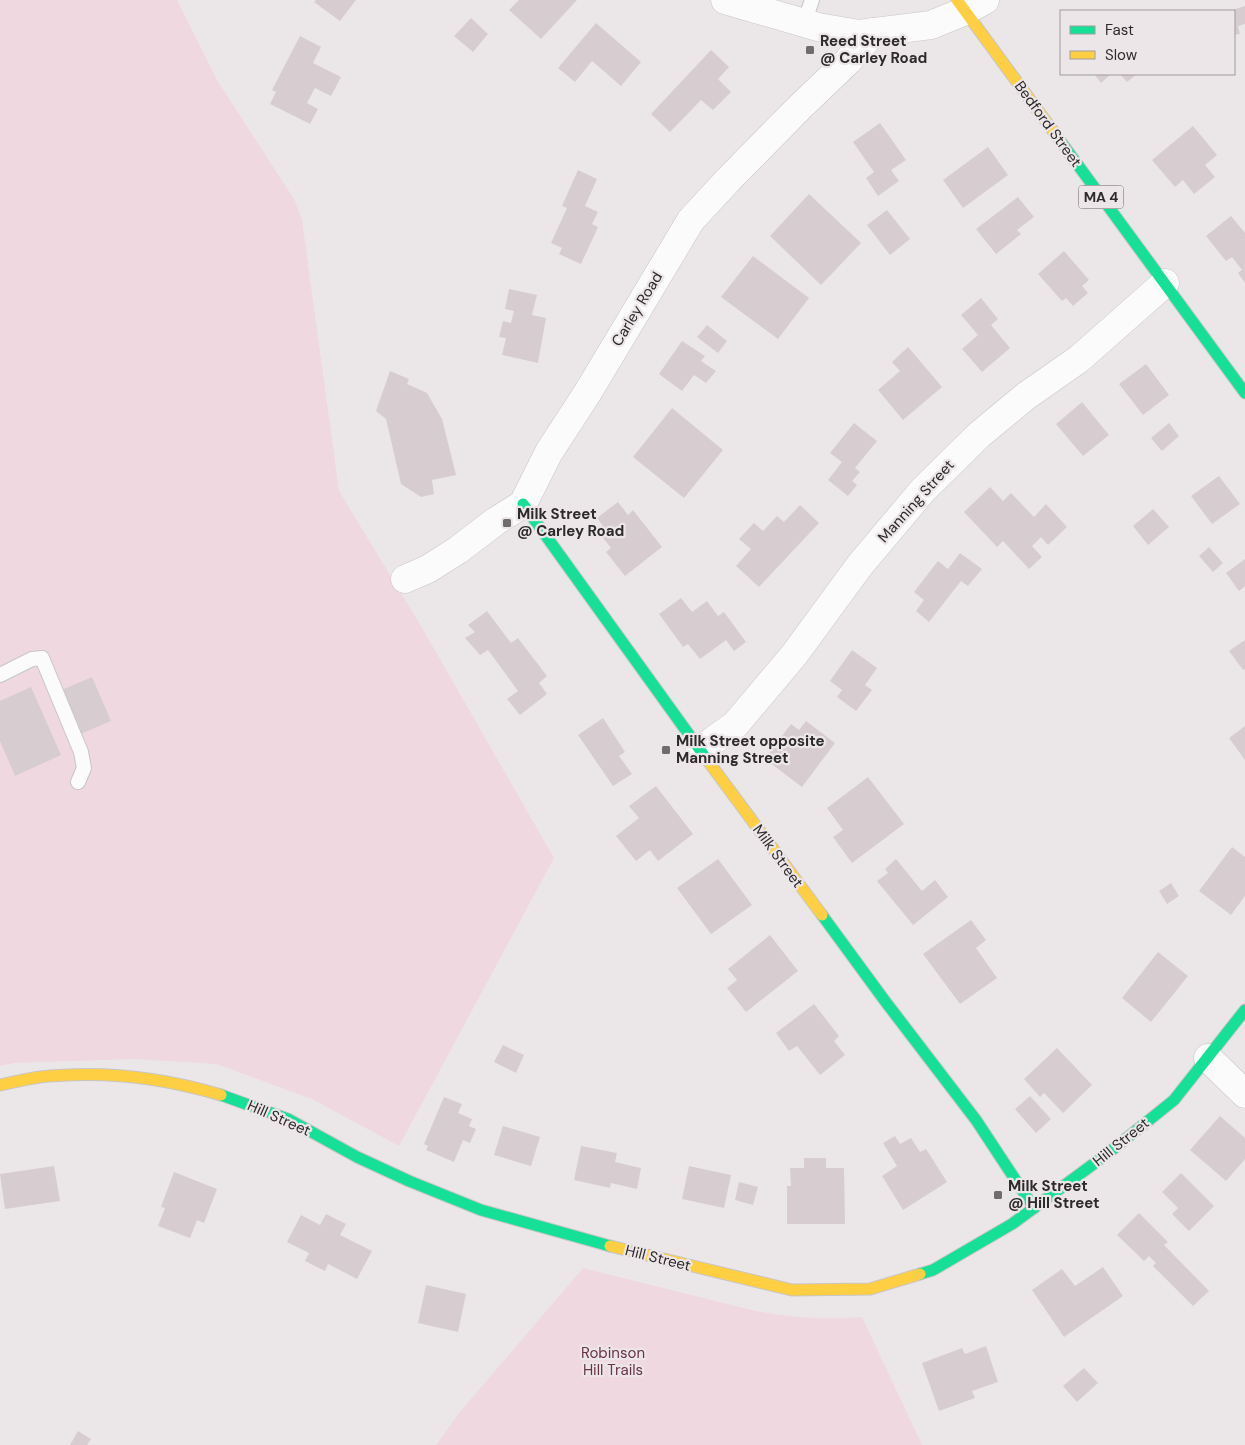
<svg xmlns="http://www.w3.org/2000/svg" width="1245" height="1445" font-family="'DM Sans',sans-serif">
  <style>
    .green { fill: #efd8e0 }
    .building { fill: #d7cdd1 }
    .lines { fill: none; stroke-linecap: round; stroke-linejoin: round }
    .lane-casing { stroke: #c8c5c6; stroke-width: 16 }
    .street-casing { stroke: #c8c5c6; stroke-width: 29 }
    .fast-casing { stroke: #c8c5c6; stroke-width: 13 }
    .slow-casing { stroke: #c8c5c6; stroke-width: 13 }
    .lane { stroke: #fcfbfc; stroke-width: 14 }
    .street { stroke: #fcfbfc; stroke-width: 28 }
    .fast { stroke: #16e098; stroke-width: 11 }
    .slow { stroke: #ffcf43; stroke-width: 11 }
    .poi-dot { fill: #6f6c6d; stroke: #ece6e8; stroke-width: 2 }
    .labels { text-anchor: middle; stroke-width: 4.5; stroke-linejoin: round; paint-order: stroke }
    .shield { fill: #ece6e8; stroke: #666263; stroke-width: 1 }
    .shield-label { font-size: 14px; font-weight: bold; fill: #2c2a2a }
    .poi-label { font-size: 15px; font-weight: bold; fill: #2c2a2a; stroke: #ece6e8; text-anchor: start }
    .street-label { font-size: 15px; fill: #2c2a2a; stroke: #ece6e8 }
    .park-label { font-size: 15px; fill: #693349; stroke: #ece6e8 }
  </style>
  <rect width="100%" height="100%" fill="#ebe7e9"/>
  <g class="green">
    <polygon points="0,0 177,0 217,80 294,199 302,220 339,491 421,626 554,858 399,1146 312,1099 216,1064 135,1059 14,1063 0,1066"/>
    <path d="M583 1268 756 1311C793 1318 824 1320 862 1317L922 1445H436L459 1413Z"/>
  </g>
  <g class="building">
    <polygon points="316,0 356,0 340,21 314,2"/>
    <polygon points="519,0 577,0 541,39 509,10"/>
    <polygon points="1245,6 1245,24 1238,26 1240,34 1234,35 1234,11 1229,11"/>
    <polygon points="471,18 488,34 473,52 454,36"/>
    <polygon points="596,23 641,62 621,86 592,61 575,82 558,68"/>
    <polygon points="300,36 321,47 313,63 341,77 331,96 315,88 307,103 318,109 310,124 270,104 276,92 272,90"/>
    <polygon points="711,50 729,67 718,79 731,92 713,110 701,100 670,132 651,114"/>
    <polygon points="1094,74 1111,74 1101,83"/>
    <polygon points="1120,74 1137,74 1127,82"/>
    <polygon points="880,123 906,160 891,170 899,181 878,196 866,178 874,172 853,142"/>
    <polygon points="1193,126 1217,155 1205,165 1215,177 1194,194 1183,180 1175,187 1152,160"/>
    <polygon points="988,147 1008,175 963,208 943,180"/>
    <polygon points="578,170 597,179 585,206 598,212 592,224 598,227 581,264 559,254 562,248 551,243 567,208 562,206"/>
    <polygon points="809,194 861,243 821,285 770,236"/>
    <polygon points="1018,197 1034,217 1017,230 1021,234 996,254 976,229"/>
    <polygon points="887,210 910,239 890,255 867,225"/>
    <polygon points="1231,216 1245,233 1245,283 1238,273 1242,270 1232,257 1226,261 1206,236"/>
    <polygon points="1064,251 1089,280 1082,286 1088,293 1073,306 1066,298 1062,301 1038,274"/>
    <polygon points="753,256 809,298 778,339 721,297"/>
    <polygon points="509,289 537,295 532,315 546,318 538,363 502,355 506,338 499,337 503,321 511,323 514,311 505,309"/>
    <polygon points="981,298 998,319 991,325 1010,348 982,372 962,349 978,335 961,315"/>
    <polygon points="707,325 727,341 718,353 697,337"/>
    <polygon points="682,341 705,356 701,361 716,371 706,383 694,375 682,391 659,374"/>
    <polygon points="908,347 942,387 903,420 878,390 900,371 892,362"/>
    <polygon points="1146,364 1169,395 1143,415 1119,384"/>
    <polygon points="390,371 409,379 407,384 427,393 442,419 456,475 432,480 434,494 421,497 401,484 386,419 376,411"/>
    <polygon points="1082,402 1109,435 1083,456 1056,424"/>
    <polygon points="672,408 723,450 684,498 633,457"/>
    <polygon points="854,423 877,441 855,468 860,472 852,481 857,485 848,496 828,480 842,462 830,453"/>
    <polygon points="1169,423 1179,436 1162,451 1151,438"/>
    <polygon points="1219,476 1240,504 1212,524 1191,496"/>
    <polygon points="990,487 1003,501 1011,493 1034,517 1046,504 1067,527 1048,545 1041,537 1032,546 1042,557 1029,569 1003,541 997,547 964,512"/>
    <polygon points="618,502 628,515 633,510 662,547 625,576 606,552 611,548 600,534 606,530 597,518"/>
    <polygon points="800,505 819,523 759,587 736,566 751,549 739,539 754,523 763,531 777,516 784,522"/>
    <polygon points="1153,509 1169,527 1148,545 1133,526"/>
    <polygon points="1209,547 1223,563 1213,572 1199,556"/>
    <polygon points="960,553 982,569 968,586 961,581 929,622 916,611 924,600 914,592 938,561 948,569"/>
    <polygon points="1245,559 1245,586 1239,591 1226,573"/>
    <polygon points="681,598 692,612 707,601 718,616 724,612 746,642 734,651 726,640 700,659 688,644 683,647 659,614"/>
    <polygon points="487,611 511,643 518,638 547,676 539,683 547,694 520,715 507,699 518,691 488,650 480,655 465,638 475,632 468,625"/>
    <polygon points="1245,640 1245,669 1243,670 1229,651"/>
    <polygon points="852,650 877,668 865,685 872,690 856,711 837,697 842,690 830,681"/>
    <polygon points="92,677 111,721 78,735 59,691"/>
    <polygon points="31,687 61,755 15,776 0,741 0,701"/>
    <polygon points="603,718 625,752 619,756 632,774 613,786 578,735"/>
    <polygon points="806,721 835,743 802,787 765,759 791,724 799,730"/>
    <polygon points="1245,726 1245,760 1229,738"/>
    <polygon points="868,777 904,824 852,863 833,837 843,830 827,808"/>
    <polygon points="656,786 693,834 658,861 650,850 636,861 616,836 639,818 629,806"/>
    <polygon points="1232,847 1245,857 1245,896 1231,915 1199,891"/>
    <polygon points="718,859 752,905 711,934 677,888"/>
    <polygon points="896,859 922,891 935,880 948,897 913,925 877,881 888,873 885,869"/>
    <polygon points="1171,883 1179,896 1167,904 1159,891"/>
    <polygon points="971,920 986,940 976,948 997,978 960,1004 923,954"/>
    <polygon points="770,935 798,971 746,1012 727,988 737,980 728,969"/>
    <polygon points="1158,952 1188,976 1151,1022 1122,998"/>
    <polygon points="814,1004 839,1036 834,1041 845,1055 820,1075 797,1046 789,1051 776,1033"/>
    <polygon points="503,1045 524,1055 516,1073 494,1062"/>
    <polygon points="1057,1048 1092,1085 1063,1113 1044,1093 1040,1097 1024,1079"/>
    <polygon points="1030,1096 1051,1119 1036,1133 1015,1109"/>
    <polygon points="444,1097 462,1104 458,1113 472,1119 469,1126 476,1129 470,1143 463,1140 454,1162 426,1150 428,1146 424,1144"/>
    <polygon points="1220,1116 1245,1138 1245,1159 1226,1181 1190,1150"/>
    <polygon points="503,1126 540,1137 531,1166 494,1155"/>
    <polygon points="895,1136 900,1144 911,1138 920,1152 926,1149 947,1182 903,1210 882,1176 897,1166 883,1143"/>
    <polygon points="581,1146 617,1153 615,1162 641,1168 637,1189 611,1183 610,1188 574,1180"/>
    <polygon points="804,1158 826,1158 826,1168 844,1168 845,1224 787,1224 787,1186 791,1186 790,1168 804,1168"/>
    <polygon points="54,1166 60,1201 5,1209 0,1174"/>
    <polygon points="689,1166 731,1175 724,1208 682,1199"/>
    <polygon points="174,1172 217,1189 204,1223 197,1220 190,1238 158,1226 165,1208 161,1207"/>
    <polygon points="1181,1173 1214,1206 1189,1231 1172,1214 1178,1208 1162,1192"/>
    <polygon points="739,1182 758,1187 753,1205 735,1200"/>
    <polygon points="1139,1213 1168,1242 1164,1245 1209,1291 1193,1306 1153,1266 1156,1263 1149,1256 1144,1261 1117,1235"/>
    <polygon points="326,1214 346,1224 340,1235 372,1251 357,1279 328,1264 325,1271 305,1261 309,1253 287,1242 301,1215 320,1225"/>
    <polygon points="1103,1267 1123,1296 1064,1337 1032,1290 1062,1269 1075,1286"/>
    <polygon points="426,1285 466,1294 458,1332 418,1323"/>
    <polygon points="986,1346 998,1382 972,1391 975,1398 939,1411 922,1363 962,1348 965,1354"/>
    <polygon points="1084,1368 1098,1383 1077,1402 1063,1386"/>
    <polygon points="78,1431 91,1439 87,1445 70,1445"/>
  </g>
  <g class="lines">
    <g class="lane-casing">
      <g id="lane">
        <polyline points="804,23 812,0"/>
        <polyline points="0,675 32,659 42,658 81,752 84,768 78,782"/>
      </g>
    </g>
    <g class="street-casing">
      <g id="street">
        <polyline points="725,0 818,27 859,34 931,25 965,11 985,0"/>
        <polyline points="405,579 428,569 458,550 496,521 523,504 549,452 588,392 691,220 729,179 799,108 848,61 873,32"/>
        <polyline points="700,750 735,725 794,655 860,565 923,490 979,435 1026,396 1079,359 1165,283"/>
        <polyline points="1208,1058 1245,1094"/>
      </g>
    </g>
    <g class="fast-casing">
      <g id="fast">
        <polyline points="1061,142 1245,393"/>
        <polyline points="523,504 708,761"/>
        <polyline points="822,915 885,1001 976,1120 1034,1208"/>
        <polyline points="221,1095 288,1119 357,1157 409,1181 481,1210 610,1246"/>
        <polyline points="920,1274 933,1270 1012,1224 1107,1154 1174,1100 1245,1010"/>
      </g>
    </g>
    <g class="slow-casing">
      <g id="slow">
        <polyline points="957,0 1061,142"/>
        <polyline points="708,761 822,915"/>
        <path d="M0 1085C16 1082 33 1077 49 1076 107 1071 165 1078 221 1095"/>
        <polyline points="610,1246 792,1290 870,1289 920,1274"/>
      </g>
    </g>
    <use href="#lane" class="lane"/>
    <use href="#street" class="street"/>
    <use href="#fast" class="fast"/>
    <use href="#slow" class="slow"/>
  </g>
  <g class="poi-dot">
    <rect x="805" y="45" width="10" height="10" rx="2.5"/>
    <rect x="502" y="518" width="10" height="10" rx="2.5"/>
    <rect x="661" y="745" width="10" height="10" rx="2.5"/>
    <rect x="993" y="1190" width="10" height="10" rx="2.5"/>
  </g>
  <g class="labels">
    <rect class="shield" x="1078.5" y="185.5" width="45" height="23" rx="4"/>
    <g class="shield-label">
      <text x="1101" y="202">MA 4</text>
    </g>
    <g class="poi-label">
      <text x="820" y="46">Reed Street<tspan x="820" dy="17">@ Carley Road</tspan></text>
      <text x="517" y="519">Milk Street<tspan x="517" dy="17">@ Carley Road</tspan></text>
      <text x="676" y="746">Milk Street opposite<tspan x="676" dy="17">Manning Street</tspan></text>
      <text x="1008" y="1191">Milk Street<tspan x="1008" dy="17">@ Hill Street</tspan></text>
    </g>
    <g class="street-label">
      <text transform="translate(1048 124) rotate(54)" y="5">Bedford Street</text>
      <text transform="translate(637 309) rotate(-59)" y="5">Carley Road</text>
      <text transform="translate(916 501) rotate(-48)" y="5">Manning Street</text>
      <text transform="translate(778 856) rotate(54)" y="5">Milk Street</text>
      <text transform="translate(279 1118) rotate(24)" y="5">Hill Street</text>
      <text transform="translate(1121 1142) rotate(-39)" y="5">Hill Street</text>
      <text transform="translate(658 1258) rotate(14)" y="5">Hill Street</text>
    </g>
    <g class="park-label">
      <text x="613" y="1358">Robinson<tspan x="613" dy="17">Hill Trails</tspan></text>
    </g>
  </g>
  <rect x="1060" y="10" width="175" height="65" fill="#ece6e8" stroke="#9f9b9c"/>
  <rect x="1070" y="26" width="25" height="8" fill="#16e098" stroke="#9f9b9c"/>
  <text x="1105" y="35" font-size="15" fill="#2c2a2a">Fast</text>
  <rect x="1070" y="51" width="25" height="8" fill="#ffcf43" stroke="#9f9b9c"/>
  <text x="1105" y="60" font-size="15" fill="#2c2a2a">Slow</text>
</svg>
